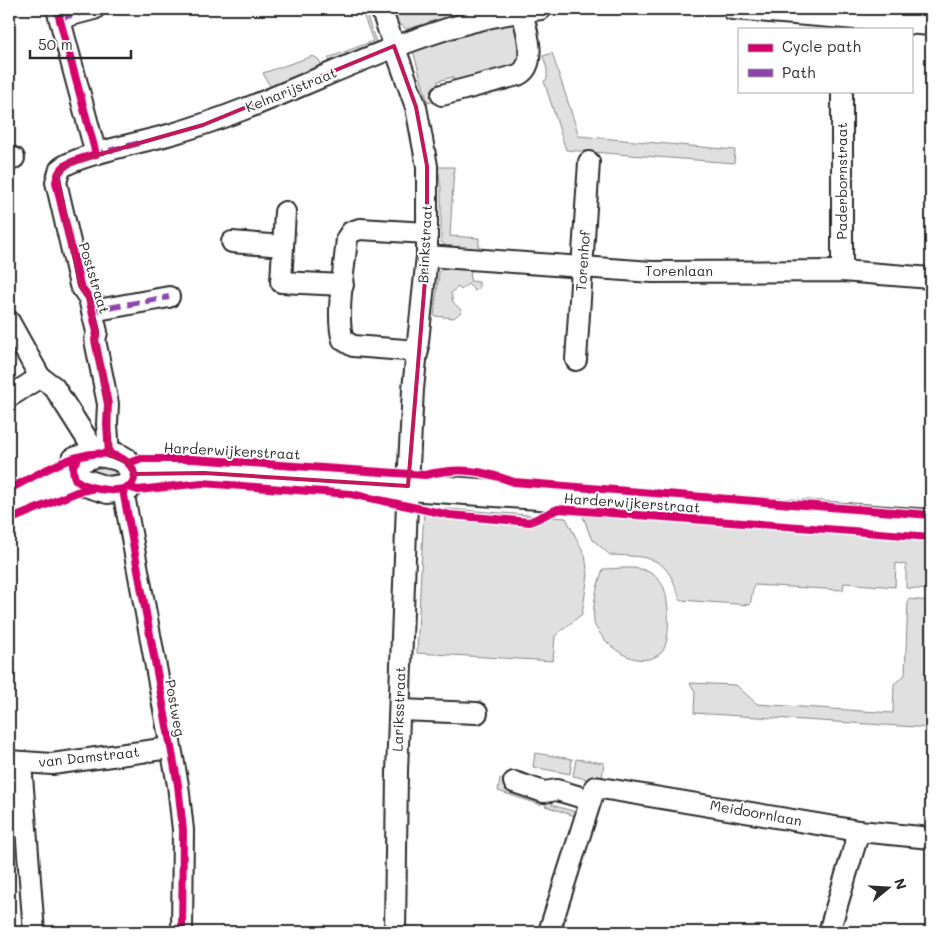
<svg xmlns="http://www.w3.org/2000/svg" width="940" height="941" font-family="Mali,sans-serif">
  <style>
    .green { fill: #e0e0e0; stroke: #868686 }
    .lines { fill: none; stroke-linecap: round; stroke-linejoin: round }
    .minor-casing { stroke: #2b2b2b; stroke-width: 24 }
    .major-casing { stroke: #2b2b2b; stroke-width: 30 }
    .minor { stroke: #fff; stroke-width: 20 }
    .major { stroke: #fff; stroke-width: 26 }
    .quiet { stroke: #8e44ad; stroke-width: 6; stroke-dasharray: 12 6; stroke-linecap: butt }
    .cycleway-casing { stroke: #fff; stroke-width: 11 }
    .cycleway { stroke: #d6006c; stroke-width: 8 }
    .marked { fill: none; stroke: #c2185b; stroke-width: 4; stroke-linejoin: round }
    .labels { text-anchor: middle; stroke-width: 4; stroke-linejoin: round; paint-order: stroke }
    .street-label { font-size: 14px; fill: #2b2b2b; stroke: #fff }
  </style>
  <rect width="100%" height="100%" fill="#fff"/>
  <filter id="ink" filterUnits="userSpaceOnUse"><feTurbulence type="fractalNoise" baseFrequency=".02" numOctaves="2"/><feDisplacementMap in="SourceGraphic" scale="10" xChannelSelector="R" yChannelSelector="G"/><feConvolveMatrix kernelMatrix="1 2 1 2 8 2 1 2 1" color-interpolation-filters="sRGB"/></filter>
  <g filter="url(#ink)">
    <g class="green">
      <polygon points="361,9 364,9 376,42 331,62 328,58 373,41"/>
      <polygon points="393,9 487,9 406,29 398,23"/>
      <path d="M508 23 514 24C522 37 522 52 519 67L456 87 453 77 438 81 440 99 428 103 413 51 424 45Z"/>
      <polygon points="552,53 579,136 735,150 734,163 566,150 544,81 547,79 547,69 543,56"/>
      <polygon points="313,56 318,59 323,66 272,87 268,83 263,73"/>
      <polygon points="438,167 454,167 450,236 479,238 479,249 449,248 441,242 441,188"/>
      <polygon points="443,267 471,270 470,281 479,282 479,288 475,291 468,284 461,290 458,287 451,293 453,302 462,311 454,318 434,316 439,272"/>
      <polygon points="102,464 114,469 115,474 106,477 93,471 92,467"/>
      <polygon points="424,507 566,518 585,555 588,575 582,614 555,636 553,661 417,653"/>
      <path d="M583 516 931 539V590L906 588V565L896 563 895 587 844 583 843 590 754 585 750 605 680 600C667 555 652 557 610 555L591 538Z"/>
      <path d="M603 569C617 569 636 565 649 572 655 575 661 581 664 588 669 601 672 645 660 654 640 669 612 651 601 635 598 631 594 626 594 622 592 604 597 586 603 569Z"/>
      <polygon points="908,599 931,601 931,728 694,713 695,692 690,683 736,685 757,704 893,713 894,684 905,675"/>
      <polygon points="535,753 572,759 570,774 533,767"/>
      <polygon points="576,759 604,763 602,778 593,777 587,779 573,776"/>
      <polygon points="500,778 543,796 541,805 498,791"/>
      <polygon points="548,795 555,795 552,805 576,812 575,816 545,806"/>
    </g>
    <g class="lines">
      <g class="minor-casing">
        <g id="minor">
          <polyline points="57,9 96,154"/>
          <polyline points="381,9 416,107 427,166 427,256 413,389 407,504 397,772 395,932"/>
          <polyline points="732,9 931,25"/>
          <polyline points="60,18 94,9"/>
          <path d="M442 95 518 75C539 65 526 27 521 9"/>
          <polyline points="9,161 14,158"/>
          <polyline points="285,212 281,282 343,285"/>
          <polyline points="232,242 283,246"/>
          <polyline points="427,256 652,272 842,271 931,278"/>
          <polyline points="842,271 842,91"/>
          <polyline points="92,311 169,297"/>
          <polyline points="9,321 40,377 54,387 96,453"/>
          <path d="M418 351 353 346 343 340C335 316 345 265 347 238L351 232 360 229 427 233"/>
          <polyline points="576,360 589,162"/>
          <polyline points="9,397 40,377"/>
          <path d="M109 455 107 424 108 404 95 340 97 332 92 311 89 298 80 285 56 182 60 169C75 155 148 141 172 134 297 98 410 23 541 9"/>
          <polyline points="123,490 178,785 183,830 182,932"/>
          <polyline points="400,710 477,713"/>
          <polyline points="9,761 52,764 170,748"/>
          <polyline points="21,763 34,932"/>
          <polyline points="514,782 544,792 557,790 590,800"/>
          <polyline points="549,932 595,787 859,831 931,838"/>
          <polyline points="829,932 859,831"/>
        </g>
      </g>
      <g class="major-casing">
        <g id="major">
          <path d="M96 453C113 455 128 456 134 474L128 487 108 490 76 480 73 465 75 461Z"/>
          <polyline points="134,474 204,473 931,523"/>
          <polyline points="9,506 73,475"/>
        </g>
      </g>
      <use href="#minor" class="minor"/>
      <use href="#major" class="major"/>
      <g class="quiet">
        <polyline points="60,18 94,9"/>
        <polyline points="92,155 140,143"/>
        <polyline points="9,161 14,158"/>
        <polyline points="92,311 169,297"/>
      </g>
      <g class="cycleway-casing">
        <g id="cycleway">
          <path d="M57 9 96 154C79 160 59 161 56 182L80 285 89 298 97 332 95 340 108 404 107 424 109 455"/>
          <path d="M129 463 139 459H193L425 475C460 467 481 470 514 482L931 515"/>
          <polyline points="128,487 138,490 202,483 351,494 450,515 530,522 558,509 931,537"/>
          <path d="M9 489C40 474 89 440 123 459 129 463 133 467 134 474 137 499 87 490 76 480 73 476 73 470 73 465L79 457"/>
          <polyline points="123,490 178,785 183,830 182,932"/>
          <polyline points="9,520 77,492 95,488"/>
        </g>
      </g>
      <use href="#cycleway" class="cycleway"/>
    </g>
  </g>
  <path class="marked" d="M394 46 416 107 427 166V256L408 486 204 473 134 474 129 463 109 455 108 404 95 340 97 332 89 298 80 285 57 174 69 163 203 125Z"/>
  <g class="labels">
    <g class="street-label">
      <text transform="translate(291 90) rotate(-22)" y="5">Kelnarijstraat</text>
      <text transform="translate(842 181) rotate(-90)" y="5">Paderbornstraat</text>
      <text transform="translate(425 244) rotate(-87)" y="5">Brinkstraat</text>
      <text transform="translate(583 261) rotate(-86)" y="5">Torenhof</text>
      <text x="679" y="276">Torenlaan</text>
      <text transform="translate(94 278) rotate(73)" y="5">Poststraat</text>
      <text transform="translate(232 451) rotate(3)" y="5">Harderwijkerstraat</text>
      <text transform="translate(632 503) rotate(4)" y="5">Harderwijkerstraat</text>
      <text transform="translate(175 708) rotate(80)" y="5">Postweg</text>
      <text transform="translate(399 709) rotate(-88)" y="5">Lariksstraat</text>
      <text transform="translate(89 757) rotate(-6)" y="5">van Damstraat</text>
      <text transform="translate(756 813) rotate(10)" y="5">Meidoornlaan</text>
    </g>
  </g>
  <rect width="940" height="941" fill="none" stroke="#fff" stroke-width="30"/>
  <rect x="15" y="15" width="910" height="911" fill="none" stroke="#2b2b2b" stroke-width="2" filter="url(#ink)"/>
  <rect x="738" y="28" width="175" height="65" fill="#ffffff" stroke="#aaaaaa"/>
  <rect x="748" y="44" width="25" height="8" fill="#d6006c" stroke="#aaaaaa"/>
  <text x="782" y="52" font-size="15" fill="#2b2b2b">Cycle path</text>
  <rect x="748" y="69" width="25" height="8" fill="#8e44ad" stroke="#aaaaaa"/>
  <text x="782" y="78" font-size="15" fill="#2b2b2b">Path</text>
  <g transform="translate(888 888) rotate(72)" stroke="#ffffff" stroke-width="4" paint-order="stroke">
  <path d="M0-4L9 19L0 12L-9 19Z" fill="#2b2b2b"/>
  <text y="-8" font-size="14" font-weight="bold" text-anchor="middle" fill="#2b2b2b">N</text>
  </g>
  <path d="M30 50v8h101v-8" fill="none" stroke="#2b2b2b" stroke-width="2.5"/>
  <text x="38" y="50" font-size="15" fill="#2b2b2b" stroke="#ffffff" stroke-width="4" paint-order="stroke">50 m</text>
</svg>
